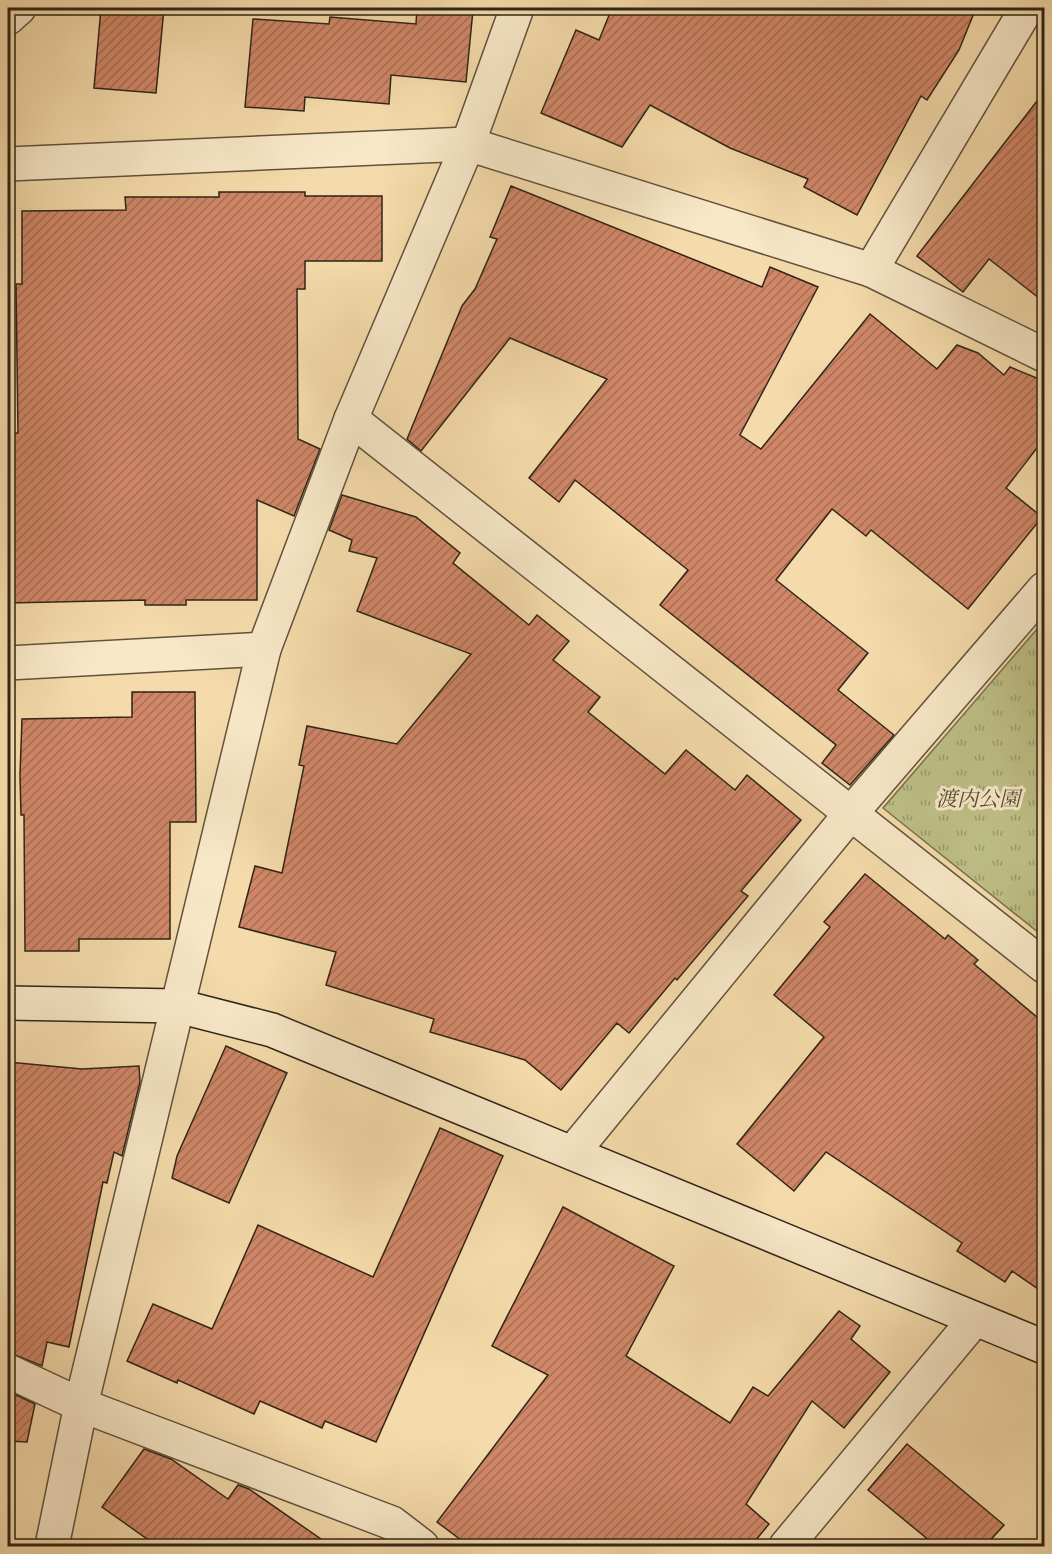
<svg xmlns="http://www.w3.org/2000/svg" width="1052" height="1554" font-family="Alegreya,'Noto Serif JP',serif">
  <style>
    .park { fill: url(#park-tufts); stroke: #767250; stroke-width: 1.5 }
    .building { fill: url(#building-hatch); stroke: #2f2518; stroke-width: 1.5 }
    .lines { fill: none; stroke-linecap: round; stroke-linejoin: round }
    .street-casing { stroke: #60523d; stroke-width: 36 }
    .secondary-casing { stroke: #2f2518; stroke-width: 36 }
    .street { stroke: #f8e8c8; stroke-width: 33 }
    .secondary { stroke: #f8e8c8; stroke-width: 33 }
    .labels { text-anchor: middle; stroke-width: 6; stroke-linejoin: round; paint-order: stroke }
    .park-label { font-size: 21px; font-style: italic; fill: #534c34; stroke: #f8e8c8 }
  </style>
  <defs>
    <pattern id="park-tufts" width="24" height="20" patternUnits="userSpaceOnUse" patternTransform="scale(1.5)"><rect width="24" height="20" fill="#bec087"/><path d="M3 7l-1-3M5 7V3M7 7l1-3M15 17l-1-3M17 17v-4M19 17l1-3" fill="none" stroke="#9b9c6d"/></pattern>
    <pattern id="building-hatch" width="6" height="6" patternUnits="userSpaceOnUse" patternTransform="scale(1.5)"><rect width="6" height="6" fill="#d08768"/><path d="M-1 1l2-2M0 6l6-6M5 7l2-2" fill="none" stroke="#a96e55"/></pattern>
  </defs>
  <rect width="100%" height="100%" fill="#f5dbab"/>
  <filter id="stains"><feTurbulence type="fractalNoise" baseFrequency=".00333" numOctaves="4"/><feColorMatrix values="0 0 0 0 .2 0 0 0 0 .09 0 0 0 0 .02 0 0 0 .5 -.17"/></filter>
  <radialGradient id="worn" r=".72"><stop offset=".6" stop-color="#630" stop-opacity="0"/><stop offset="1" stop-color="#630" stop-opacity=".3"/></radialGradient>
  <polygon class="park" points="1044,621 1044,937 883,808"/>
  <g class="building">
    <polygon points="101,8 164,8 156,93 94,88"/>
    <polygon points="417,8 473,10 466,82 391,75 389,104 305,97 304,111 245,107 253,19 329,24 330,17 416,24"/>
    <polygon points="612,8 976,8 959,50 927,100 921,96 857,215 804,187 808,179 730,148 650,105 622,147 541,113 576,30 599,40"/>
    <polygon points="1044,92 1044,302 989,259 963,292 917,256"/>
    <polygon points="511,186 762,287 770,267 818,287 740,435 761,449 870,314 937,369 957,345 978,353 1004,375 1010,367 1044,381 1044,439 1006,488 1042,517 968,609 871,530 866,536 832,509 776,580 868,653 838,690 894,735 850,785 822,763 836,745 660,605 688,570 575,480 559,502 529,478 607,379 510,338 421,451 407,439 462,306 475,289 497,239 490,237"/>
    <polygon points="219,192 305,192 305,196 382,196 382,261 305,261 305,289 297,289 298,439 320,449 294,516 257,500 257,600 186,600 186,605 145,605 145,600 8,603 8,433 18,433 16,284 22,284 22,211 126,210 125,197 219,197"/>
    <polygon points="342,495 416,517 460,553 453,563 529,625 537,615 569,641 553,660 600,697 588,712 665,774 686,750 735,790 747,775 801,820 741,891 748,896 677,980 675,978 629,1033 617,1023 561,1090 525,1060 430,1032 434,1019 326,985 336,952 239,927 255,866 282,873 304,766 299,765 307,726 397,744 471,654 357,611 377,558 349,551 352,540 329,530"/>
    <polygon points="132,692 195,692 196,822 170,822 170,939 79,939 79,951 25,951 24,815 21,815 20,775 22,719 132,717"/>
    <polygon points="865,874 945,939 948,935 978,960 974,964 1044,1023 1044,1293 1012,1271 1005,1282 957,1251 962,1243 826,1152 794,1191 737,1144 824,1037 774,995 830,927 824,922"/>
    <polygon points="226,1046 287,1073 229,1203 172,1178 177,1156"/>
    <polygon points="8,1062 82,1069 139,1066 140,1082 122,1156 114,1152 107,1183 103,1182 69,1347 47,1342 42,1366 8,1352 8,1158 15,1111 8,1110"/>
    <polygon points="440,1128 503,1156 376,1442 325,1421 322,1428 260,1401 254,1414 178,1380 177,1383 127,1361 153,1304 212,1329 258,1225 373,1277"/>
    <polygon points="563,1207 674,1266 626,1356 730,1423 753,1387 768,1396 839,1311 860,1326 851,1339 890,1372 844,1428 812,1401 746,1504 769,1524 751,1546 469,1546 437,1522 548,1375 492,1346"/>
    <polygon points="8,1391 35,1404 27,1442 8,1441"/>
    <polygon points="907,1444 1004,1525 985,1546 936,1546 868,1490"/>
    <polygon points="144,1449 171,1459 228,1499 238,1485 249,1489 331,1546 157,1546 102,1507"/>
  </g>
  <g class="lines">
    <g class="street-casing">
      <g id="street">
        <polyline points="8,18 19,8"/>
        <polyline points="8,164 468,144 871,270 1044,355"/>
        <polyline points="871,270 1027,8"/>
        <polyline points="351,419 1044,966"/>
        <polyline points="8,663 264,649"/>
        <polyline points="573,1152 852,812 1044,589"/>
        <polyline points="8,1371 81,1405 392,1523 422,1546"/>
        <polyline points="52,1546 81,1405 264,649 351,419 468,144 517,8"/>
        <polyline points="786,1546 975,1319"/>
      </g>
    </g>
    <g class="secondary-casing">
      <polyline id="secondary" points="8,1003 178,1006 272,1030 1044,1347"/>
    </g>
    <use href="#street" class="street"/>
    <use href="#secondary" class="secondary"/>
  </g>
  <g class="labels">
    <g class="park-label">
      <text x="978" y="806">渡内公園</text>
    </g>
  </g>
  <rect width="1052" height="1554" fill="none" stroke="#f5dbab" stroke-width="30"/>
  <rect x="9" y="9" width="1034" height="1536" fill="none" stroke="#2f2518" stroke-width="3"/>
  <rect x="15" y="15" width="1022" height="1524" fill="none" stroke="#2f2518" stroke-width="1.5"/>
  <rect width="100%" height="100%" filter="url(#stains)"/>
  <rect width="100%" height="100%" fill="url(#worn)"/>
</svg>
